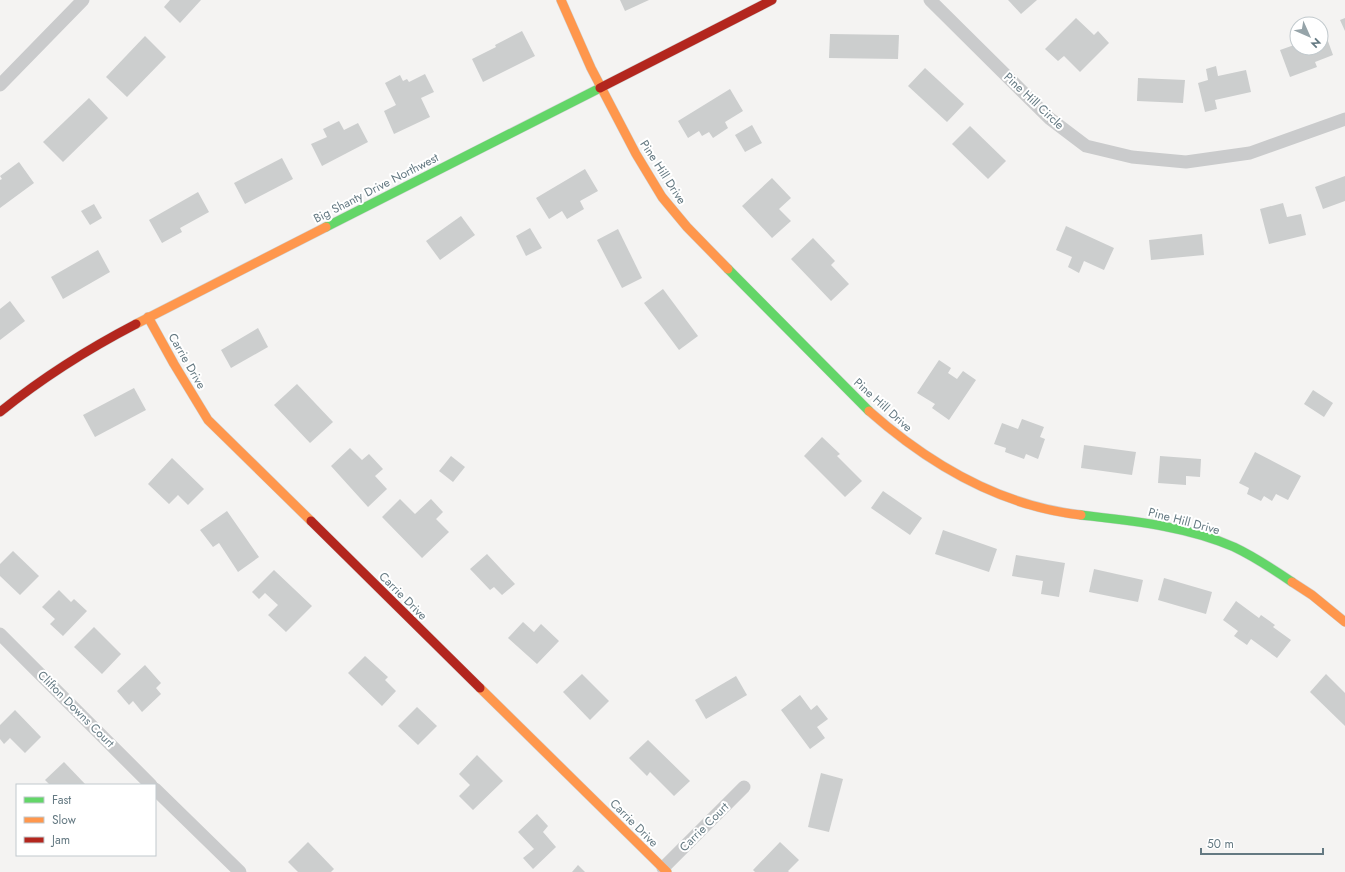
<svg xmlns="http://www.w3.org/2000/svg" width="1345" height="872" font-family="Jost,sans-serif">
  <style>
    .building { fill: #cccece }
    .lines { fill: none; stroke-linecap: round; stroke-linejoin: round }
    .fast-casing { stroke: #cfd1d1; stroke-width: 10 }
    .slow-casing { stroke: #cfd1d1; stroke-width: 10 }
    .jam-casing { stroke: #cfd1d1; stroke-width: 10 }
    .street { stroke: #cacbcc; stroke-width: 13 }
    .fast { stroke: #63d668; stroke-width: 9 }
    .slow { stroke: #ff974d; stroke-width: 9 }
    .jam { stroke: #b3261e; stroke-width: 9 }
    .labels { text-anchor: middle; stroke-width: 4; stroke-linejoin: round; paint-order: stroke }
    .street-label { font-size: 12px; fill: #647982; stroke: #fff }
  </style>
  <rect width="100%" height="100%" fill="#f4f3f2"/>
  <g class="building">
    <polygon points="170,0 201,0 180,23 164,7"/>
    <polygon points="620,0 649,0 625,11"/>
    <polygon points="1008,0 1037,0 1021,14"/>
    <polygon points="1076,18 1094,35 1098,31 1109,43 1080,72 1064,56 1058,61 1045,49"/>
    <polygon points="1345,18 1345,31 1340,20"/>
    <polygon points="522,31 535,56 483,82 472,59 496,47 495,45"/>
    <polygon points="1325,33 1333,55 1315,62 1317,67 1290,77 1280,50 1297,44 1297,48 1321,48 1321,35"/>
    <polygon points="830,34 899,35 898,59 829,58"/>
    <polygon points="145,36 166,57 127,97 106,77"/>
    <polygon points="1216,66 1218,76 1246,70 1251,92 1215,100 1217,109 1205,112 1198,83 1208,80 1206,69"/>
    <polygon points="925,68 964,104 947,122 908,86"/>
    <polygon points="425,74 434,92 421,98 430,117 394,134 384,111 396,105 385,83 400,75 403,81 407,79 409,82"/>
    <polygon points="1138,78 1185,80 1183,103 1137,101"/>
    <polygon points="730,89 743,111 725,122 728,128 713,138 709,132 702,136 699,131 688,138 678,121"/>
    <polygon points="89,98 108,118 63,162 43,142"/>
    <polygon points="339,121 344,130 358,123 368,142 322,166 311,144 327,137 323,129"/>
    <polygon points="752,125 762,143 745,152 735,135"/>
    <polygon points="970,126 1006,161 988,179 952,144"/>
    <polygon points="282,158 293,179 245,204 234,183"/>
    <polygon points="19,162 34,183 0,208 0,180 2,179 0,176"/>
    <polygon points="585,169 598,191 580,201 584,209 567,219 562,211 549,219 536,198"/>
    <polygon points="1345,176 1345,201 1323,209 1315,187"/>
    <polygon points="772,178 791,198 779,209 791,221 772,238 742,206"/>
    <polygon points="198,192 209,212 180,228 182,232 162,243 149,220"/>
    <polygon points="1283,203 1287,217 1301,214 1306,235 1269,244 1260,209"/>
    <polygon points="94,204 102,218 90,225 81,211"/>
    <polygon points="461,216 475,235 440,260 426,241"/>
    <polygon points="1066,226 1114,248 1104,270 1084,261 1079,273 1068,267 1072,257 1056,250"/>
    <polygon points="530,228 542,248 526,256 516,236"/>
    <polygon points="618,229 642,278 622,288 597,240"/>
    <polygon points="1202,234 1204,255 1151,260 1149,240"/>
    <polygon points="813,238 835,261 831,265 849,284 831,301 791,259"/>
    <polygon points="98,250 110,272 63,299 51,277"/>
    <polygon points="663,289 698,336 679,350 644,303"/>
    <polygon points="10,301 25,321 0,340 0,309"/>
    <polygon points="258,328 268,347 231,368 221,350"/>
    <polygon points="939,360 951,368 948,373 957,379 963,371 976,380 949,420 932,408 935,404 917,393"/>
    <polygon points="297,384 333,422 310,443 274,405"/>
    <polygon points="134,388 146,410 95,437 83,415"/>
    <polygon points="1313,390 1333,403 1324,417 1304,404"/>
    <polygon points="1022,419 1044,427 1040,437 1045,439 1038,459 1026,454 1024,459 1005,452 1006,448 994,444 1002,423 1018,429"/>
    <polygon points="822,437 840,454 837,456 862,481 845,497 804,456"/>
    <polygon points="1084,445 1136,452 1132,475 1081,468"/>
    <polygon points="350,448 362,460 369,454 383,469 375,476 387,489 368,507 331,466"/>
    <polygon points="1255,452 1301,476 1288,500 1276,494 1272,501 1264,496 1261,501 1247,494 1249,488 1239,483"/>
    <polygon points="451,456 465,467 453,482 439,471"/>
    <polygon points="1160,456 1201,459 1200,477 1186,476 1186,485 1158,483"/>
    <polygon points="172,458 204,489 188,505 178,495 169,504 148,484"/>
    <polygon points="883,491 922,518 910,535 871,508"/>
    <polygon points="400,499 415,514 431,499 443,512 436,519 449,532 422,558 382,517"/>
    <polygon points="227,511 259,557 238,572 219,543 213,547 200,530"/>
    <polygon points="943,530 997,549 989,572 935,554"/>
    <polygon points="13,551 39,576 20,595 0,576 0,564"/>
    <polygon points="487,554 515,584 502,595 494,587 490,590 470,569"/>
    <polygon points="1016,555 1065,563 1059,597 1041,594 1043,581 1012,576"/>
    <polygon points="1094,569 1143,580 1138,602 1089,592"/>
    <polygon points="274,570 312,606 286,632 268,615 278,605 265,593 259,599 252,592"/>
    <polygon points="1164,578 1212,592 1206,614 1158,600"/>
    <polygon points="59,590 71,602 74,599 87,611 63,636 50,624 55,619 42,607"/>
    <polygon points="1236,601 1259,618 1261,615 1275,625 1273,627 1291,640 1277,658 1251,639 1247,645 1234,636 1238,631 1223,620"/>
    <polygon points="523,622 534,632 541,624 559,641 537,664 508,638"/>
    <polygon points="94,627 121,654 102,674 74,647"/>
    <polygon points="365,656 388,677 385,680 396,691 382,706 348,673"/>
    <polygon points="145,665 161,683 156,688 161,694 142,712 133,701 129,705 117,691"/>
    <polygon points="582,674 609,701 590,720 563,692"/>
    <polygon points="1326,674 1345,693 1345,726 1310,692"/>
    <polygon points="736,676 747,695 706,719 695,700"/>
    <polygon points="800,695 811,710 817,705 828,719 817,727 825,738 810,749 781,710"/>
    <polygon points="417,707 437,726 418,745 398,726"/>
    <polygon points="15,710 41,737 25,753 10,738 4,744 0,739 0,725"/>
    <polygon points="648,740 690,781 674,796 650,772 647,776 629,758"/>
    <polygon points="477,755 503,781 473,810 459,796 470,785 459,774"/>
    <polygon points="64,762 86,785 50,785 45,780"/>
    <polygon points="821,773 843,779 829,832 808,827"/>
    <polygon points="537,814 548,826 543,832 556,847 533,869 523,858 534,849 518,832"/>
    <polygon points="308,842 334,869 331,872 298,872 288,862"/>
    <polygon points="780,842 799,860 788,871 789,872 755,872 753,870"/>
    <polygon points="578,865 585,872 572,872"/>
  </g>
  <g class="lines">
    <g class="fast-casing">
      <g id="fast">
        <polyline points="326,227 600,88"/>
        <polyline points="728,269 869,411"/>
        <path d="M1081 515C1133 521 1186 526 1234 547 1255 557 1273 569 1292 582"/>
      </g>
    </g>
    <g class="slow-casing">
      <g id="slow">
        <polyline points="561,0 591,68 636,154 662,197 687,227 728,269"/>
        <polyline points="148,317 174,364 208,420 311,521"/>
        <polyline points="136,324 326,227"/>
        <path d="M869 411C929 464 1000 506 1081 515"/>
        <polyline points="1292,582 1312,595 1345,622"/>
        <polyline points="480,688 667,872"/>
      </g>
    </g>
    <g class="jam-casing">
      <g id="jam">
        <polyline points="600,88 772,0"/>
        <path d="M0 412C42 378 88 349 136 324"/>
        <polyline points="311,521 480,688"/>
      </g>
    </g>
    <g class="street">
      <polyline points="930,0 1049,118 1086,146 1132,157 1186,162 1250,153 1345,119"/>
      <polyline points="0,85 83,0"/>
      <polyline points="0,634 151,785"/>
      <polyline points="155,789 240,872"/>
      <polyline points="663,868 744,787"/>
    </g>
    <use href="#fast" class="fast"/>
    <use href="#slow" class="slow"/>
    <use href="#jam" class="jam"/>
  </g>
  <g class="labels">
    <g class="street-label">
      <text transform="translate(1034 101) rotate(43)" y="4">Pine Hill Circle</text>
      <text transform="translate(663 172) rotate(57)" y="4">Pine Hill Drive</text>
      <text transform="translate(376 188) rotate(-27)" y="4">Big Shanty Drive Northwest</text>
      <text transform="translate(187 361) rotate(60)" y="4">Carrie Drive</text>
      <text transform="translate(883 405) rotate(42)" y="4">Pine Hill Drive</text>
      <text transform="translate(1184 521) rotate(15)" y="4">Pine Hill Drive</text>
      <text transform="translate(403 596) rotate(45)" y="4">Carrie Drive</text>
      <text transform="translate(76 709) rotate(45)" y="4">Clifton Downs Court</text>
      <text transform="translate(634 823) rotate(45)" y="4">Carrie Drive</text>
      <text transform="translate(704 827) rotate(-45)" y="4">Carrie Court</text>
    </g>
  </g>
  <rect x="16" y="784" width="140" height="72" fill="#ffffff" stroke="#c1c9cd"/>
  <rect x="24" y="797" width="20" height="6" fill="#63d668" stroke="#c1c9cd"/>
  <text x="52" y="804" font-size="12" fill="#647982">Fast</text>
  <rect x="24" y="817" width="20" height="6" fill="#ff974d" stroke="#c1c9cd"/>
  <text x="52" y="824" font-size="12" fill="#647982">Slow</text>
  <rect x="24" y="837" width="20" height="6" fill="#b3261e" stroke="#c1c9cd"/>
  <text x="52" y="844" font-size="12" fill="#647982">Jam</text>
  <g transform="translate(1309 36) rotate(135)"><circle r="19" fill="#ffffff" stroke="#c1c9cd"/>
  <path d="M0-3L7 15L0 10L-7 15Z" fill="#96a4a9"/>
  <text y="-6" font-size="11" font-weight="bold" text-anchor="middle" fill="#647982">N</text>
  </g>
  <path d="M1201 848v6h122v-6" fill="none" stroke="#647982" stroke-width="2"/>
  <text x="1207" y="848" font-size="12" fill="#647982" stroke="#ffffff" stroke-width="3" paint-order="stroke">50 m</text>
</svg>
